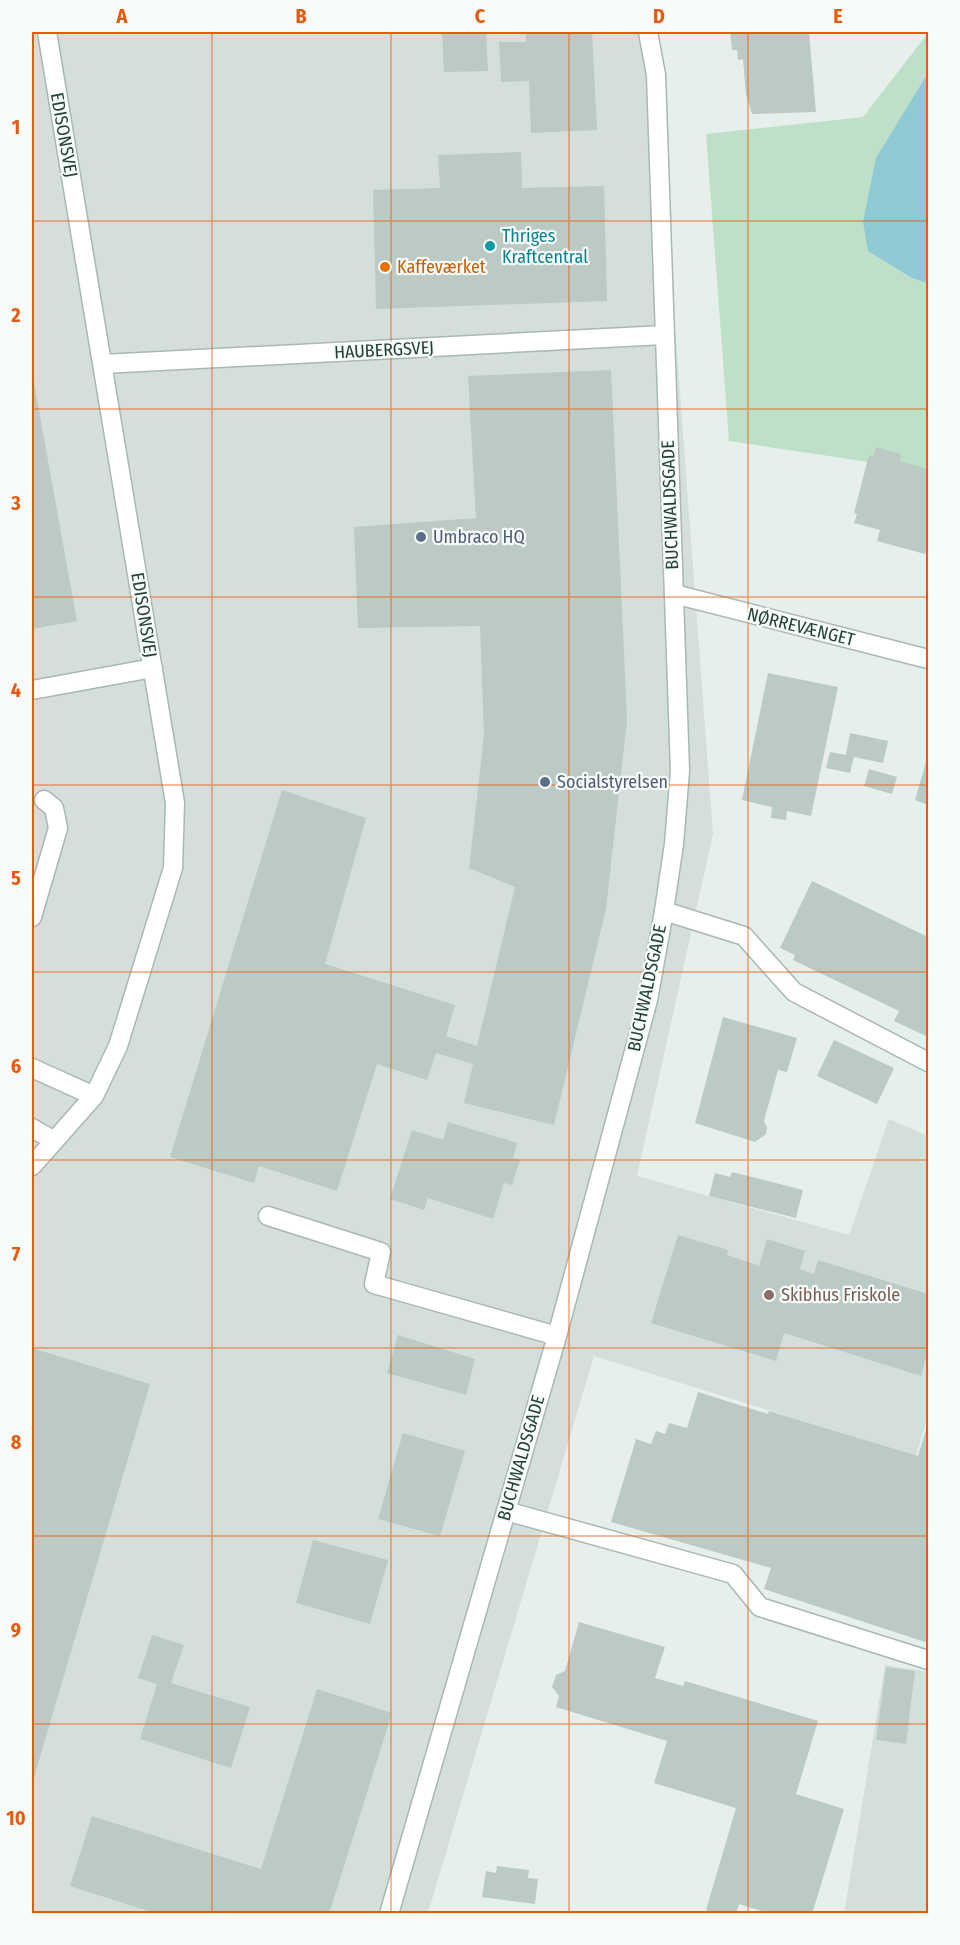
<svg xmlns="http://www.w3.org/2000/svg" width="960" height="1945" font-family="'Fira Sans Condensed',sans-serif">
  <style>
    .built { fill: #d4dfda }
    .green { fill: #bfe0c8 }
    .water { fill: #8ec9d4 }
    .building { fill: #bbcac4 }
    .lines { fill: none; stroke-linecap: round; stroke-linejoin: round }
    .minor-casing { stroke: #a8b8b2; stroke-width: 21 }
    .minor { stroke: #fff; stroke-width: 18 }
    .grid { fill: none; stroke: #e8590c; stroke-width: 1.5; stroke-opacity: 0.55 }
    .culture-dot { fill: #0f9aa8; stroke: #f7fbf9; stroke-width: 2 }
    .food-dot { fill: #e8710a; stroke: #f7fbf9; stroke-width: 2 }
    .service-dot { fill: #5c6f8a; stroke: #f7fbf9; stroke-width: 2 }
    .education-dot { fill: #8d6e63; stroke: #f7fbf9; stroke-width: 2 }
    .labels { text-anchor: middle; stroke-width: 4.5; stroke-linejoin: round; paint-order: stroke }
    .street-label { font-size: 18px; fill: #24423a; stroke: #f7fbf9 }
    .culture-label { font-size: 18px; fill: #0d838f; stroke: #f7fbf9; text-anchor: start }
    .food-label { font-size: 18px; fill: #c56008; stroke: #f7fbf9; text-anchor: start }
    .service-label { font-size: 18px; fill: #4e5e75; stroke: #f7fbf9; text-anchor: start }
    .education-label { font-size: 18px; fill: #785e54; stroke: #f7fbf9; text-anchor: start }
    .neatline { fill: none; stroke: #e8590c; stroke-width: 2 }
    .grid-label { font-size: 20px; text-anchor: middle; font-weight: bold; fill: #e8590c }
  </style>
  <rect width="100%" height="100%" fill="#e6efeb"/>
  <g class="built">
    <polygon points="32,32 653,32 713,834 637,1176 849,1235 889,1119 928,1136 928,1415 916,1456 594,1356 428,1913 32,1914"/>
    <polygon points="885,1665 928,1672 928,1913 844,1914"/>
  </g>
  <polygon class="green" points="928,33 928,478 875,463 729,441 706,134 863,117"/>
  <polygon class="water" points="928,73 928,283 912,278 868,251 863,222 876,158"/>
  <g class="building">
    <polygon points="442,32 486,32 488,71 444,72"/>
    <polygon points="526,32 592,32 597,130 531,133 529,81 501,82 499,42 526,42"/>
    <polygon points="730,32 809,32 816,112 752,114 746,94 743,59 738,60 737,50 732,50"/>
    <polygon points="521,152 522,188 604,186 607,301 376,309 373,190 440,188 438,155"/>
    <polygon points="611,370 627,720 606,909 554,1125 464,1103 473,1064 436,1053 427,1080 377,1064 337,1191 259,1166 254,1183 170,1157 282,790 366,818 325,964 455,1005 446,1036 477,1046 515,887 469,868 484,735 480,626 358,628 354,527 476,518 468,376"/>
    <polygon points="32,372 77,621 32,629"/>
    <polygon points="876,447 901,454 900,461 928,469 928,543 925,554 877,541 880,530 854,523 857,514 854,513 869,455 873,457"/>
    <polygon points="768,673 838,687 811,816 787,811 786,820 771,818 772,807 742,800"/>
    <polygon points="850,733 888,741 883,763 854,757 850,773 826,768 830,752 846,755"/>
    <polygon points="928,755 928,805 915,800"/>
    <polygon points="869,769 897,777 892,794 864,786"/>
    <polygon points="812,881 928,937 928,1037 894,1021 899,1011 793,960 795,955 780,948"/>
    <polygon points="723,1017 797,1038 787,1072 778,1070 764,1121 767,1127 766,1134 755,1142 695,1123"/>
    <polygon points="834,1040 894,1068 877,1104 817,1076"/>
    <polygon points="448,1122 517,1143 513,1158 520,1160 512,1185 504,1183 493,1219 428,1198 424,1210 390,1199 412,1130 443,1140"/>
    <polygon points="732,1172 803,1190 796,1218 709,1196 715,1173 730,1177"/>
    <polygon points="678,1235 728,1250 727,1255 759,1266 767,1239 805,1251 800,1269 814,1274 818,1260 928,1294 928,1349 921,1376 784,1333 776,1361 651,1323"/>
    <polygon points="398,1335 475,1359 466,1395 387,1373"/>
    <polygon points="32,1348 150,1384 32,1784"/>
    <polygon points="698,1392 768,1414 769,1411 918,1456 928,1423 928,1643 764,1589 771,1568 611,1522 636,1439 651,1444 656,1431 665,1434 669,1423 687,1428"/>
    <polygon points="403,1433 465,1451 440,1536 378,1519"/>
    <polygon points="313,1540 388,1560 370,1624 296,1603"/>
    <polygon points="579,1622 665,1647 655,1678 683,1686 685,1681 818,1721 796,1794 844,1809 812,1914 771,1914 739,1904 736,1914 716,1914 706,1910 736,1808 654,1783 667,1741 556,1707 559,1696 552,1687 556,1675 565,1671"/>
    <polygon points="152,1635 184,1645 171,1683 250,1707 231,1768 140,1739 157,1684 138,1678"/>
    <polygon points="886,1667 915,1671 906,1744 876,1740"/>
    <polygon points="317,1689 392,1713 329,1914 158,1914 70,1886 92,1816 261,1869"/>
    <polygon points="497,1866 529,1870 528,1878 538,1879 535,1904 482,1897 486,1871 496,1873"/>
  </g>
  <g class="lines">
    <g class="minor-casing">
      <g id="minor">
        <polyline points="103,364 664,335"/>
        <polyline points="674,594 928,659"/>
        <polyline points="32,690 153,668"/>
        <polyline points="664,911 744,936 794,992 928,1062"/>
        <polyline points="32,917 58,828 54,808 44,800"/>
        <polyline points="32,1068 94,1096"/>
        <polyline points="32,1128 53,1140"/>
        <polyline points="32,1166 94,1096 118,1046 173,868 175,803 47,32"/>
        <polyline points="268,1216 381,1252 374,1284 557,1336"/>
        <polyline points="506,1511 733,1574 760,1607 928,1660"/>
        <polyline points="389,1914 557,1336 648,1000 664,911 674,844 680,771 656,75 648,32"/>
      </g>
    </g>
    <use href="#minor" class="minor"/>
  </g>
  <path class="grid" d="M212 32V1914M391 32V1914M569 32V1914M748 32V1914M32 221H928M32 409H928M32 597H928M32 785H928M32 972H928M32 1160H928M32 1348H928M32 1536H928M32 1724H928"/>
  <circle class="culture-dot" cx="490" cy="246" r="6"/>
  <circle class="food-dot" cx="385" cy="267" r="6"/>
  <g class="service-dot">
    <circle cx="421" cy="537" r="6"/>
    <circle cx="545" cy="782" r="6"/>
  </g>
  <circle class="education-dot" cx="769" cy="1295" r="6"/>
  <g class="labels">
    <g class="street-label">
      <text transform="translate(64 135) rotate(80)" y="6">EDISONSVEJ</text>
      <text transform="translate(384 350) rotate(-3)" y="6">HAUBERGSVEJ</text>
      <text transform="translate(670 505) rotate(-92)" y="6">BUCHWALDSGADE</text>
      <text transform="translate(144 615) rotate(81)" y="6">EDISONSVEJ</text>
      <text transform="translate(801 627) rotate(14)" y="6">NØRREVÆNGET</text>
      <text transform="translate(647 988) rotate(-78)" y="6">BUCHWALDSGADE</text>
      <text transform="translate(521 1458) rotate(-74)" y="6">BUCHWALDSGADE</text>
    </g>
    <g class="culture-label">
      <text x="502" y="242">Thriges<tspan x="502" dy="21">Kraftcentral</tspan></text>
    </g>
    <g class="food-label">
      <text x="397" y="273">Kaffeværket</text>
    </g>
    <g class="service-label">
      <text x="433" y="543">Umbraco HQ</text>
      <text x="557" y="788">Socialstyrelsen</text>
    </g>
    <g class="education-label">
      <text x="781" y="1301">Skibhus Friskole</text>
    </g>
  </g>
  <rect width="960" height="1945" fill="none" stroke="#f7fbf9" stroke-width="66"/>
  <rect x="33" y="33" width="894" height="1879" class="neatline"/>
  <g class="grid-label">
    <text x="122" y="23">A</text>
    <text x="301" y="23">B</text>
    <text x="480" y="23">C</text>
    <text x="659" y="23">D</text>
    <text x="838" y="23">E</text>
    <text x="16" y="134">1</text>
    <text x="16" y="322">2</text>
    <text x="16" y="510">3</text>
    <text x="16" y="697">4</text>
    <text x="16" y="885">5</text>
    <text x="16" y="1073">6</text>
    <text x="16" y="1261">7</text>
    <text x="16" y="1449">8</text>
    <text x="16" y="1637">9</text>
    <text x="16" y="1825">10</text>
  </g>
</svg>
